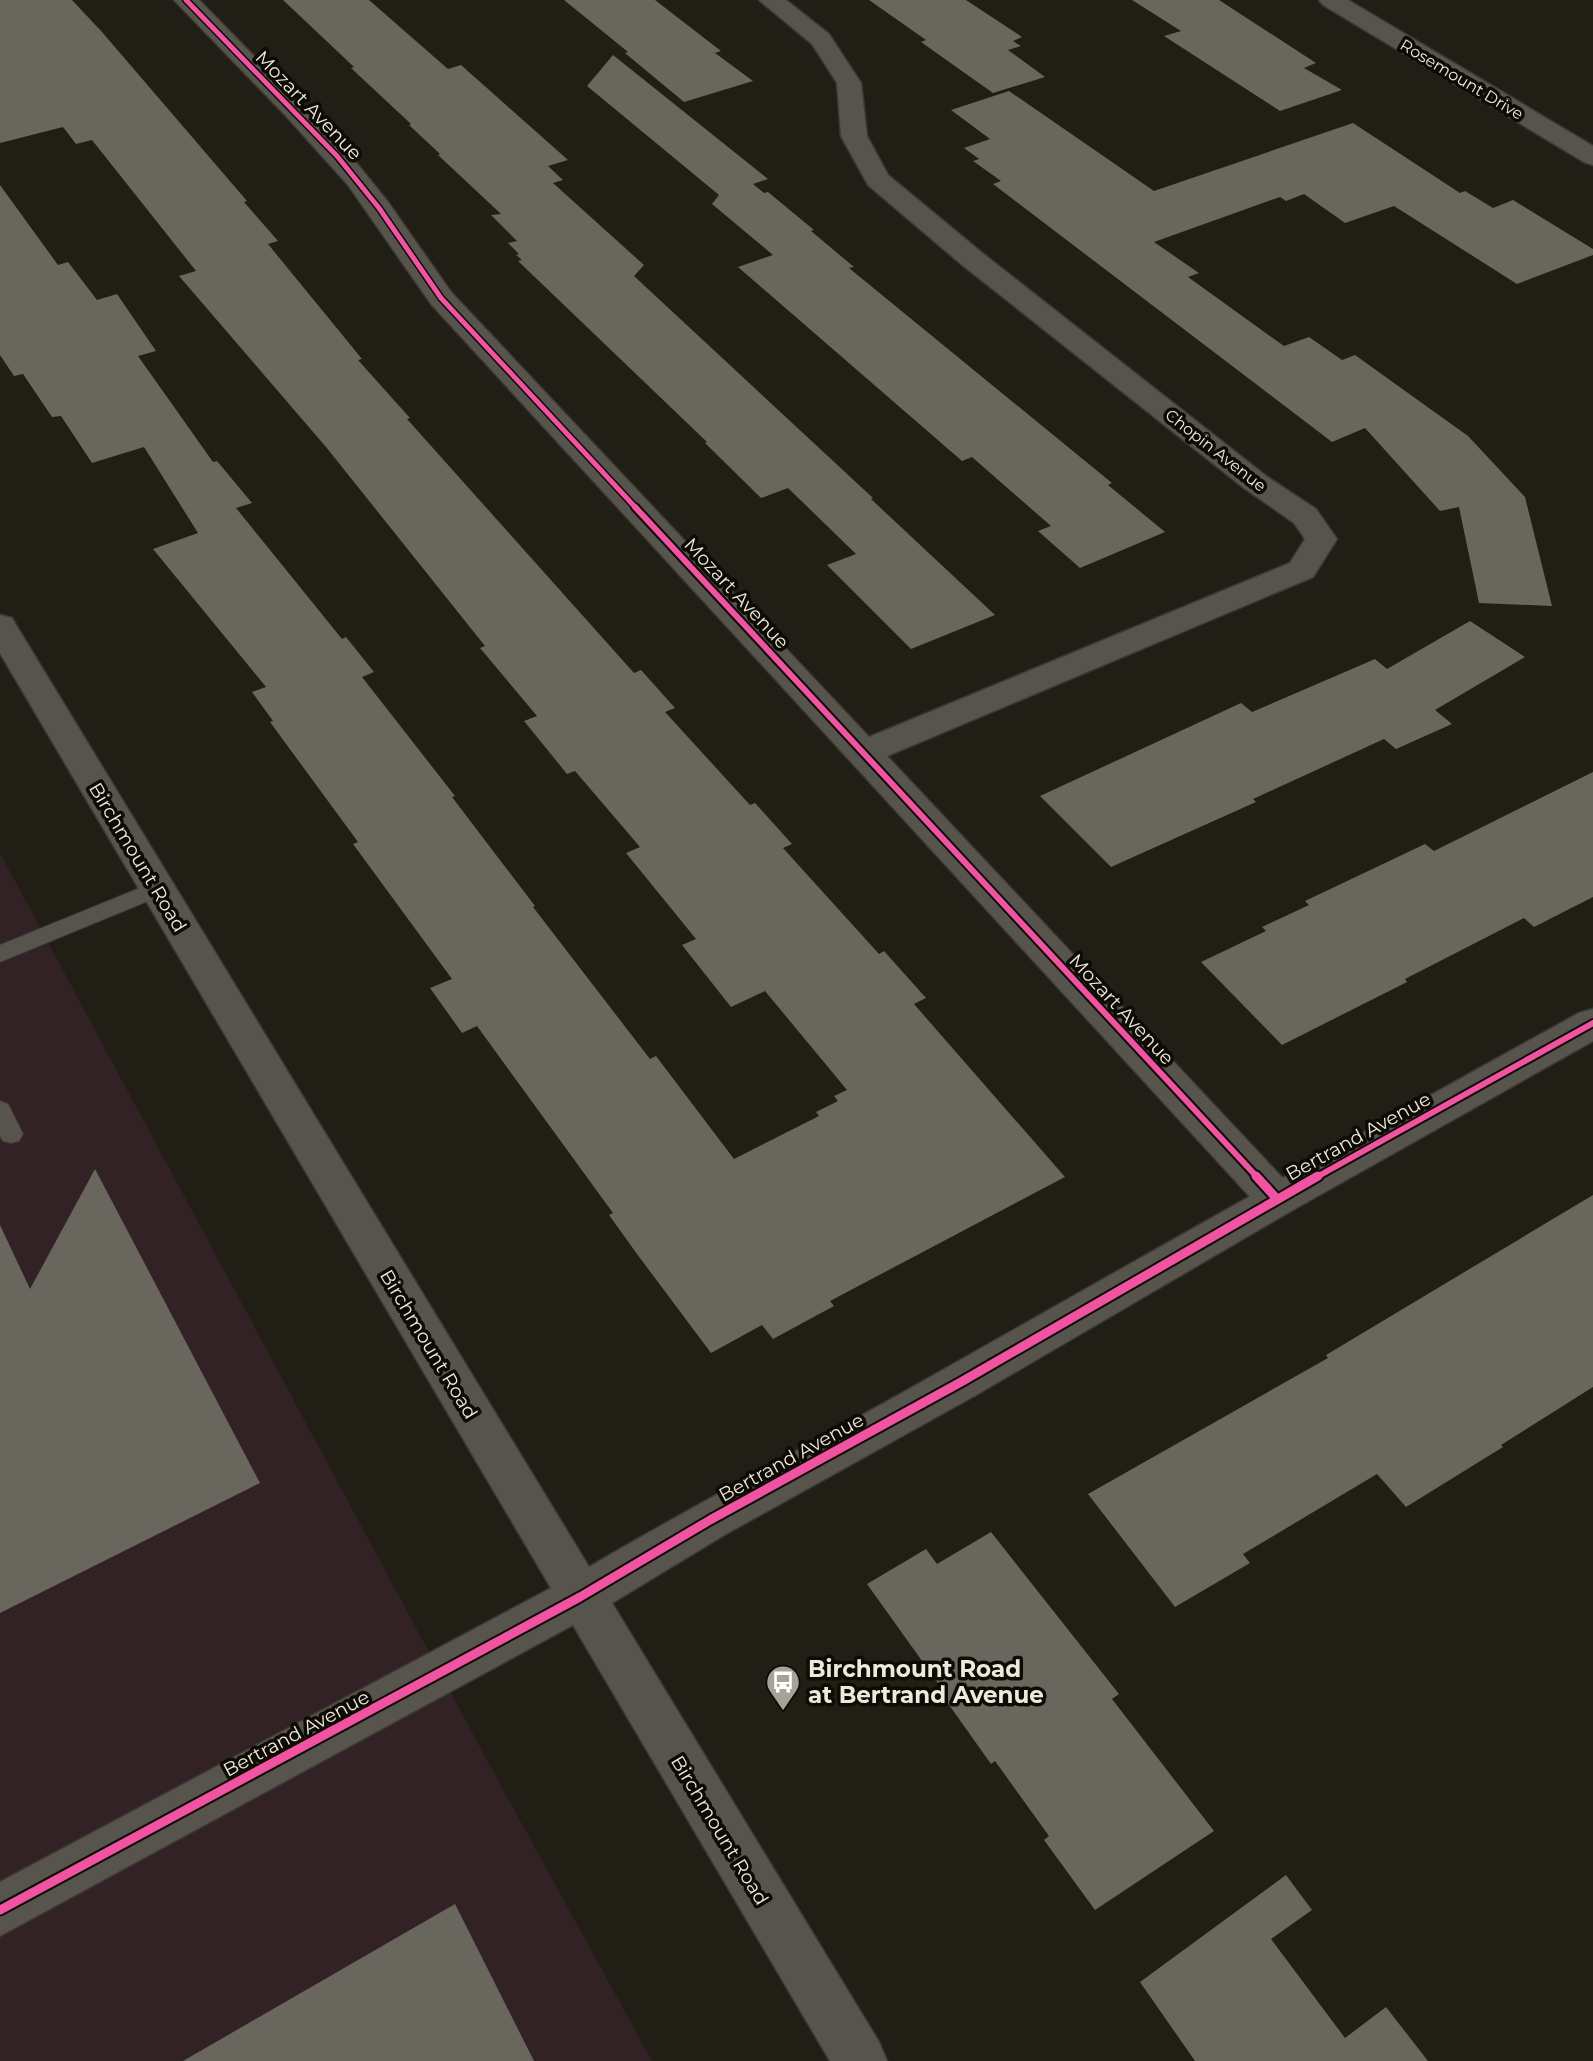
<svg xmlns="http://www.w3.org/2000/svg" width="1593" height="2061" font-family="Montserrat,sans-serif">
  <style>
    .industrial { fill: #332225 }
    .building { fill: #68665d }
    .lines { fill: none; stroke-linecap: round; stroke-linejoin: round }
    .lane-casing { stroke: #3c3932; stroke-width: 2 }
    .street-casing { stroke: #3c3932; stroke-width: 3 }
    .secondary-casing { stroke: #3c3932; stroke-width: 3 }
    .lane { fill: #56544c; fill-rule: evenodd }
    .street { fill: #56544c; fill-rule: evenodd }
    .secondary { fill: #56544c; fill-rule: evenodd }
    .cycleway-far2-casing { stroke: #0e0b04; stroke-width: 8 }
    .cycleway-far1-casing { stroke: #0e0b04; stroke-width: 10 }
    .cycleway-casing { stroke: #0e0b04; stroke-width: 13 }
    .cycleway-far2 { stroke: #f153a3; stroke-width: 5 }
    .cycleway-far1 { stroke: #f153a3; stroke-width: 6 }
    .cycleway { stroke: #f153a3; stroke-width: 9 }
    .labels { text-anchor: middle; stroke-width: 7; stroke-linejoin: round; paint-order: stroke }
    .far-street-label { font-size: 16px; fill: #ede9dd; stroke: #0e0b04 }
    .street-label { font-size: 19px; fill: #ede9dd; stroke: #0e0b04 }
    .near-poi-label { font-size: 23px; font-weight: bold; fill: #ede9dd; stroke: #0e0b04; text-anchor: start }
  </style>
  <rect width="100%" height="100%" fill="#211e15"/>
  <polygon class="industrial" points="0,853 488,1762 652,2061 0,2061"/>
  <g class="building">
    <polygon points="0,0 72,0 102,32 247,201 244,202 278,241 268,244 362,359 358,360 410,418 407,419 634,673 641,670 675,708 665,712 750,805 755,803 792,844 783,848 879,954 884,951 926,998 914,1004 1065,1177 830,1301 834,1306 773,1339 762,1325 711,1353 637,1254 609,1215 613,1213 477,1026 462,1033 430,988 452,979 353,844 358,842 270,722 273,721 252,692 266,687 153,549 198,533 144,447 92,463 61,416 52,417 23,374 14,376 0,355 0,185 58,265 68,262 97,300 117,294 156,351 138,356 213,462 217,461 252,503 236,508 342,639 346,637 374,672 362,677 455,796 452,797 535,906 533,907 650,1059 656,1056 734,1159 819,1116 816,1112 838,1101 834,1096 847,1090 765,991 731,1007 682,945 696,939 626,853 640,847 575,771 567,774 524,721 537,716 480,648 485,646 326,447 179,276 196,271 92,140 76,144 63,127 0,143"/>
    <polygon points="283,0 369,0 448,69 461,65 568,160 548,166 563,180 553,183 644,265 634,276 873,498 871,499 995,615 911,649 827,565 856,554 788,488 761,498 705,443 707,442 518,261 522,260 516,255 519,254 508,243 517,241 491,215 501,214 438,155 440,154 409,125 411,124 351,68 354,67"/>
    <polygon points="564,0 655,0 721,51 715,53 753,81 684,102 625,53 628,52"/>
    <polygon points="869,0 966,0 1022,37 1013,41 1021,46 1008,50 1045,77 993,93 921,42 926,40"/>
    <polygon points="1132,0 1219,0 1316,63 1304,68 1342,90 1280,111 1164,36 1181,31"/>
    <polygon points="613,55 768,179 753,184 764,193 768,192 814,230 811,231 854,267 849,268 1112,483 1108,485 1165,532 1080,568 1038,531 1051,526 972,457 962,461 738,267 773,255 712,204 719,195 587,86"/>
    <polygon points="1009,91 1154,191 1353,123 1460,193 1465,191 1493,208 1513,200 1593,249 1593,255 1517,284 1394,206 1345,223 1304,194 1286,201 1280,197 1154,242 1199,273 1188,277 1284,346 1309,337 1342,360 1355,355 1468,436 1525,497 1552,606 1479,603 1459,507 1440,511 1365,428 1332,442 993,184 1001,181 973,161 979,159 964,148 990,139 951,110"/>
    <polygon points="1470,621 1525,657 1435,710 1452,724 1396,749 1384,739 1253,799 1256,802 1111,867 1040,796 1241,703 1252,712 1375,659 1387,669"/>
    <polygon points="1593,772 1593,897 1534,927 1524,918 1405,979 1407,982 1282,1045 1201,962 1266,931 1262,927 1309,905 1305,901 1425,844 1434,851"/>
    <polygon points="95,1169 260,1483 0,1613 0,1225 30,1289"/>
    <polygon points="1593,1195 1593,1387 1501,1445 1503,1447 1406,1507 1377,1474 1243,1554 1250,1563 1175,1607 1088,1494 1328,1358 1326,1355"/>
    <polygon points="991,1532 1119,1694 1112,1699 1214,1831 1095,1910 1044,1840 1049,1836 995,1761 991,1764 942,1695 945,1693 867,1584 926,1549 937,1564"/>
    <polygon points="1286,1875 1312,1910 1271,1939 1345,2038 1386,2007 1428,2061 1195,2061 1140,1982"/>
    <polygon points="455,1904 534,2061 183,2061"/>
  </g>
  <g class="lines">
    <g class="lane-casing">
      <g id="lane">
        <polygon points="157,881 165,884 168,889 165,894 0,962 0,945"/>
        <polygon points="0,1101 8,1104 23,1134 19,1141 11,1143 3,1141 0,1136"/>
      </g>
    </g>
    <g class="street-casing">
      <g id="street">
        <polygon points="174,0 199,0 346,150 388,202 451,292 869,737 1290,563 1305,539 1294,523 1244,488 961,264 868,185 841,136 837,83 812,44 759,0 786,0 829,34 861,83 867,136 888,175 981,252 1266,476 1316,509 1337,539 1313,577 887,756 1291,1187 1297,1199 1291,1211 1277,1215 1263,1211 431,304 348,185 286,116"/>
        <polygon points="1319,0 1348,0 1593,146 1593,165 1584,162 1323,5"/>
      </g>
    </g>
    <g class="secondary-casing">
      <path id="secondary" d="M0 615 12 618 16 625 589 1567C708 1497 829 1435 948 1367 1158 1248 1368 1129 1579 1013L1593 1009V1041L1291 1211 976 1395 726 1534 612 1603 879 2042 887 2061H830L573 1625 0 1936V1882L551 1588 0 653Z"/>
    </g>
    <use href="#lane" class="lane"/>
    <use href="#street" class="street"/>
    <use href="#secondary" class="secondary"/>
    <g class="cycleway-far2-casing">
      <polyline id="cycleway-far2" points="186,0 337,156 379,208 441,298 636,508"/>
    </g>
    <g class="cycleway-far1-casing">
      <g id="cycleway-far1">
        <polyline points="635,507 1258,1178"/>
        <polyline points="1315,1178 1593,1023"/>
      </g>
    </g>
    <g class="cycleway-casing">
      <g id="cycleway">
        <polyline points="1256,1176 1277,1199"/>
        <polyline points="0,1910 580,1597 710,1520 961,1382 1318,1176"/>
      </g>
    </g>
    <use href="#cycleway-far2" class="cycleway-far2"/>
    <use href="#cycleway-far1" class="cycleway-far1"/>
    <use href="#cycleway" class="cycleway"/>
  </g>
  <defs>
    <g id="bus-pin" transform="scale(1.75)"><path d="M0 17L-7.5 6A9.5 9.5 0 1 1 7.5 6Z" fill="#a6a297" stroke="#0e0b04"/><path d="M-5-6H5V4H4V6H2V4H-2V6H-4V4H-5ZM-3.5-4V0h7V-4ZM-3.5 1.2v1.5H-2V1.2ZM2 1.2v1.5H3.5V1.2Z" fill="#fff"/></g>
  </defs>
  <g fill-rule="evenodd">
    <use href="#bus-pin" x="783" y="1682"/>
  </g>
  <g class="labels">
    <g class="far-street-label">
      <text transform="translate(1462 79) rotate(31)" y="6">Rosemount Drive</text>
      <text transform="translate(1216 450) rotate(38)" y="6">Chopin Avenue</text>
    </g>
    <g class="street-label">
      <text transform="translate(309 105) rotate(46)" y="7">Mozart Avenue</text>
      <text transform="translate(737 593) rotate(47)" y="7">Mozart Avenue</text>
      <text transform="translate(138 857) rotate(59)" y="7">Birchmount Road</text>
      <text transform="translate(1122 1009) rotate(47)" y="7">Mozart Avenue</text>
      <text transform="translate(1358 1136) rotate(-29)" y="7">Bertrand Avenue</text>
      <text transform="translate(429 1344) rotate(59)" y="7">Birchmount Road</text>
      <text transform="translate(791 1457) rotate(-29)" y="7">Bertrand Avenue</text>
      <text transform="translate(296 1733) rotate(-28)" y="7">Bertrand Avenue</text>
      <text transform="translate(720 1830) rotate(59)" y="7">Birchmount Road</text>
    </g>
    <g class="near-poi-label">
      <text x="808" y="1677">Birchmount Road<tspan x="808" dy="26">at Bertrand Avenue</tspan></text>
    </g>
  </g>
</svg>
